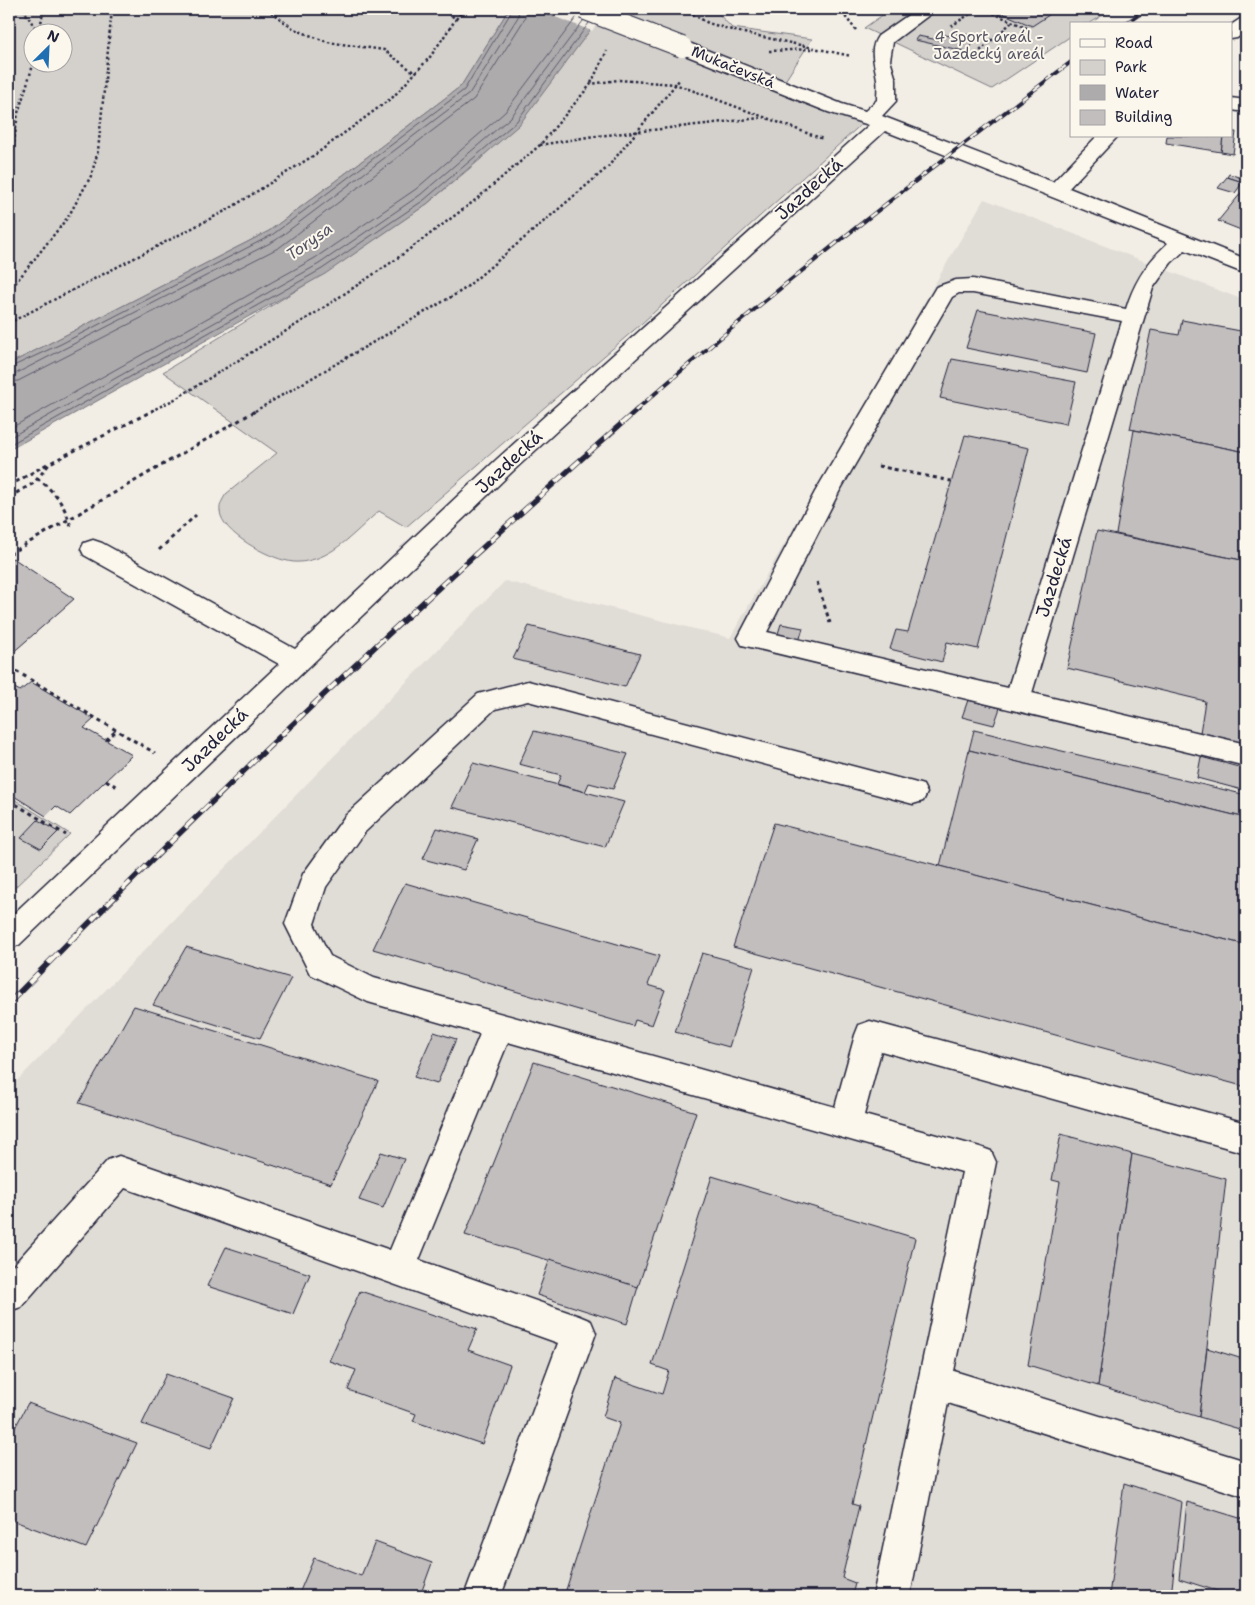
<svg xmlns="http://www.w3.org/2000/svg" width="1255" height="1605" font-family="'Shantell Sans',sans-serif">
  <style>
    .built { fill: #e0dcd6 }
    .green { fill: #d4d1cc; stroke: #7b7a84; fill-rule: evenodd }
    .water { fill: #aeabad; stroke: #76747f }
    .pier { fill: #f2eee5 }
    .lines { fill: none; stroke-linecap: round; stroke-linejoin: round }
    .shore { stroke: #5a5969; stroke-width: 1 }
    .building { fill: #c2bebe; stroke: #22223b }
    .minor-casing { stroke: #22223b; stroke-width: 3 }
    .path-far1 { stroke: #22223b; stroke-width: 2.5; stroke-dasharray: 2.5 2.5; stroke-linecap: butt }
    .path { stroke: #22223b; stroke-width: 3; stroke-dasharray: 4 4; stroke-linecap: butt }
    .minor { fill: #fbf7ec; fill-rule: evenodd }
    .rail-far2-casing { stroke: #22223b; stroke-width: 4 }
    .rail-far1-casing { stroke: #22223b; stroke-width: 5.5 }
    .rail-casing { stroke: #22223b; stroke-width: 6 }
    .rail-far2 { stroke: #fbf7ec; stroke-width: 2.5; stroke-dasharray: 8; stroke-linecap: butt }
    .rail-far1 { stroke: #fbf7ec; stroke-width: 4; stroke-dasharray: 11; stroke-linecap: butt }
    .rail { stroke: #fbf7ec; stroke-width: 4.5; stroke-dasharray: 14; stroke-linecap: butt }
    .minor-bridge-casing { stroke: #22223b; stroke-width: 22; stroke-linecap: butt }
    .path-bridge { stroke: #22223b; stroke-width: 2.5; stroke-dasharray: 2.5 2.5; stroke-linecap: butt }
    .minor-bridge { stroke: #fbf7ec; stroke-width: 20 }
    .labels { text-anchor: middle; stroke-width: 4; stroke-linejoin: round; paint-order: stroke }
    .far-park-label { font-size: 15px; fill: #575766; stroke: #fbf7ec }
    .far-street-label { font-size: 15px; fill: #22223b; stroke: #fbf7ec }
    .far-water-label { font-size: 16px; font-style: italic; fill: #535263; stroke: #fbf7ec }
    .street-label { font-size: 18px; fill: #22223b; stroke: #fbf7ec }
  </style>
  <rect width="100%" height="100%" fill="#f2eee5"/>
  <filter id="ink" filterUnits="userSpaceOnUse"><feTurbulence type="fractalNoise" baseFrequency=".02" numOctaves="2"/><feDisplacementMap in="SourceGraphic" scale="10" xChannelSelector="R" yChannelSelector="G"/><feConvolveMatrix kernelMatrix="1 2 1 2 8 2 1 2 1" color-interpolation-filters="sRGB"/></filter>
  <g filter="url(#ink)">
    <polygon class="built" points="984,199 1246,301 1246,1596 9,1596 9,1089 505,581 730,638"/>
    <g class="green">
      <path d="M9 9H509L461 86 269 231 9 364ZM32 32H62V62H32Z"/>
      <path d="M606 9H714L732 28 812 39 781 87 866 120 641 324 406 527 379 511C358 529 337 554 311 560 304 562 296 563 288 561 269 558 221 533 220 511 219 505 223 499 226 494L277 453 163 372 328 271 427 204 481 159Z"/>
      <polygon points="891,9 1112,9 1089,24 1071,24 1071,36 992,89 864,28"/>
      <polygon points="9,796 70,834 9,893"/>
    </g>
    <polygon class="water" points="509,9 606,9 519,125 427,204 325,274 9,450 9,364 269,231 461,86"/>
    <polygon class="pier" points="534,9 608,9 592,31"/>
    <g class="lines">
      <g class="shore">
        <polyline points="9,368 61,344 272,235 464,90 513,9"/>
        <polyline points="9,375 15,374 276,240 469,94 518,17 519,9"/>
        <polyline points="9,382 18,381 280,247 474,99 524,20 527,9"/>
        <polyline points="9,429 315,258 416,189 505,112 576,18"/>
        <polyline points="9,438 319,264 420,195 511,117 583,21"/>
        <polyline points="9,445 322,269 424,200 516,122 589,23"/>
      </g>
    </g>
    <g class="building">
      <polygon points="993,9 1058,9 1032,26"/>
      <polygon points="941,34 974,41 968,52 915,40 918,36 938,40"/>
      <polygon points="1231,132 1236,132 1233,154 1221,152 1223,136 1231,136"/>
      <polygon points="1167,136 1223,136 1221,152 1166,143"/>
      <polygon points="1229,174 1245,179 1243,182 1227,177"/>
      <polygon points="1227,177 1243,182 1235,193 1218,188"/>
      <polygon points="1246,187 1246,232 1218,221"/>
      <polygon points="978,310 1096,333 1087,373 966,348"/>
      <polygon points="1182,320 1246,332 1246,452 1130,429 1151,330 1179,335"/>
      <polygon points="952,359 1076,382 1066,424 940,398"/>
      <polygon points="1134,430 1246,452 1246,561 1116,534"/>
      <polygon points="965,435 1029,448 978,649 947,642 942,662 890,649 896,630 908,632"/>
      <polygon points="1097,531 1246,561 1246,749 1199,739 1205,701 1067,668"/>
      <polygon points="13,558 74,599 10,655 9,561"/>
      <polygon points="781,624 803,628 798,645 776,640"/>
      <polygon points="529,626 640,654 625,687 513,659"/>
      <polygon points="31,682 94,719 84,728 132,755 70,815 56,806 46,816 9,793 9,685 20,691"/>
      <polygon points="968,700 1000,708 994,725 962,717"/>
      <polygon points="974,730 1246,795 1246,818 969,750"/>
      <polygon points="534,731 628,754 613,789 589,783 585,792 557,784 561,775 519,764"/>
      <polygon points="969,750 1246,818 1246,945 940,866"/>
      <polygon points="1201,757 1246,769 1246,791 1197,778"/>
      <polygon points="473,763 624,802 605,847 452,807"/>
      <polygon points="38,820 58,832 41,849 21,838"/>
      <polygon points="774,823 1246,945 1246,1087 733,947"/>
      <polygon points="437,828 478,839 464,870 423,859"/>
      <polygon points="405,883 659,956 648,985 665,990 652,1025 635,1020 633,1026 373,949"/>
      <polygon points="186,947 291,978 260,1038 153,1005"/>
      <polygon points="702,953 754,967 729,1047 675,1032"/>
      <polygon points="134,1006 378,1081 331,1184 79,1103"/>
      <polygon points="434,1032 456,1039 437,1084 414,1077"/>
      <polygon points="534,1062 696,1112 638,1287 465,1235"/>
      <polygon points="1061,1134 1132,1154 1098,1386 1028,1365 1060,1182 1052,1180"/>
      <polygon points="381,1152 404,1159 383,1208 359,1200"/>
      <polygon points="1132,1154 1226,1179 1199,1417 1098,1386"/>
      <polygon points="712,1176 915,1238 852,1504 859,1506 842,1578 855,1583 852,1596 564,1596 620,1423 603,1417 615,1378 662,1394 669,1371 652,1365"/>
      <polygon points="226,1247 310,1274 293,1314 207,1286"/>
      <polygon points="550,1259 638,1287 627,1324 537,1295"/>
      <polygon points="360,1291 477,1329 468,1350 510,1365 482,1444 413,1421 416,1414 348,1390 356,1370 329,1361"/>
      <polygon points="1207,1348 1246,1360 1246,1431 1199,1417"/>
      <polygon points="166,1374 234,1398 211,1448 142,1424"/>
      <polygon points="28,1403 137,1443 86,1548 9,1519 9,1439"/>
      <polygon points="1124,1483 1182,1502 1171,1596 1109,1596"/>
      <polygon points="1187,1502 1246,1520 1246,1596 1233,1596 1179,1579"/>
      <polygon points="375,1542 432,1563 420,1596 298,1596 314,1558 361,1576"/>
    </g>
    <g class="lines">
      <g class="minor-casing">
        <g id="minor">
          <path d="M917 9H937L893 42 890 60 896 80V101L882 116 1053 182 1097 136H1118L1069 188 1246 259V274L1185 250 1171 263 1153 288 1032 693 1246 744V766L742 645 738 638 815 492 936 287 956 280 973 279 1126 309C1134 282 1147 262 1168 243L885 131 513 471 19 945 9 948V918L279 664 84 555 81 549 84 543 93 540 102 543 295 649 497 459 869 125 828 112 675 51 673 47 675 43 682 41 689 43 842 104 865 111 877 100C877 93 878 86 877 79 875 64 868 50 878 36ZM959 293H973L1122 321 1008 688 767 632 839 492 952 297Z"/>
          <polygon points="1246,18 1246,31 1237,38 1231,39 1231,25 1240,19"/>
          <polygon points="1231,98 1246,100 1246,112 1231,110"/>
          <polygon points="528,681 913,782 923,785 927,793 923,801 913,804 528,701 495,709 365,832 326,887 314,924 330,956 374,978 835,1107 855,1035 859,1025 870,1021 1246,1123 1246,1153 881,1051 864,1115 980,1147 991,1151 996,1162 954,1371 1246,1461 1246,1497 948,1403 910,1596 873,1596 962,1172 508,1042 419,1260 579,1316 591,1321 596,1333 501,1596 464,1596 558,1343 125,1188 21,1307 9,1311 9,1270 108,1160 119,1156 390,1250 480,1034 368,1002 310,974 285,924 303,874 345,816 478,694"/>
        </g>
      </g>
      <g class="path-far1">
        <polyline points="23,9 38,32"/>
        <polyline points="267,9 294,29 327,42 384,50 415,73"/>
        <polyline points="684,9 708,23 735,31 851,56"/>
        <polyline points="839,9 856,30"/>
        <polyline points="984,9 1027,28"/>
        <polyline points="456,19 464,9"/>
        <polyline points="951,26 978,9"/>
        <polyline points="39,32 44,9"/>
        <polyline points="951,32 991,40"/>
        <polyline points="769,51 811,49"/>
        <polyline points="969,61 1012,22"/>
        <polyline points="591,83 607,51"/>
        <polyline points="540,145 588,137 760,118"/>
        <polyline points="9,162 12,156 18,113 34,62"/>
        <polyline points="9,291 68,217 91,176 98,151 112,9"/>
        <polyline points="9,323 229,209 316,154 393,97 430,57 456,19 443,9"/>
        <polyline points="151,411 177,398 317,312 395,260 473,202 540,145 591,84 618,80 675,84 823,139"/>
        <polyline points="255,411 463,290 607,168 680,79"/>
      </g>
      <g class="path">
        <polyline points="878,466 951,481"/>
        <path d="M37 478C55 492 66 506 71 528"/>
        <polyline points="9,486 47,464"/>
        <polyline points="9,497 34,483 50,463 154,410"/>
        <polyline points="159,550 196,515"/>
        <polyline points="9,554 257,410"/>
        <polyline points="817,582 830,623"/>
        <polyline points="9,667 155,753"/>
        <polyline points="106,740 117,730"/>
        <polyline points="106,780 117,787"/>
        <polyline points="9,800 66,835"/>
        <polyline points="9,860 13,884"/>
      </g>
      <use href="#minor" class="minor"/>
      <g class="rail-far2-casing">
        <g id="rail-far2">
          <polyline points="1125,24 1147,9"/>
          <path d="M635 411C775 288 923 174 1071 62"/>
        </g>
      </g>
      <g class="rail-far1-casing">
        <path id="rail-far1" d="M76 936C257 754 444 579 637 410"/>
      </g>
      <g class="rail-casing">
        <polyline id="rail" points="9,1003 77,934"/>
      </g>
      <use href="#rail-far2" class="rail-far2"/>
      <use href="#rail-far1" class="rail-far1"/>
      <use href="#rail" class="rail"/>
      <g class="minor-bridge-casing">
        <polyline id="minor-bridge" points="583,9 682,47"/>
      </g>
      <polyline class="path-bridge" points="534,9 554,16"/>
      <use href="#minor-bridge" class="minor-bridge"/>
    </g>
  </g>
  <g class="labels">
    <g class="far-park-label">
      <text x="989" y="42">4 Sport areál -<tspan x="989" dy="17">Jazdecký areál</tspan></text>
    </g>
    <g class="far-street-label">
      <text transform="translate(733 67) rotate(22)" y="5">Mukačevská</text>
    </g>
    <g class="far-water-label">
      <text transform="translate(309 241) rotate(-35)" y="6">Torysa</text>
    </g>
    <g class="street-label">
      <text transform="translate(809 189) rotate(-42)" y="6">Jazdecká</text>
      <text transform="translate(509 462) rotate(-43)" y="6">Jazdecká</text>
      <text transform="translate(1054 577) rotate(-73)" y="6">Jazdecká</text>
      <text transform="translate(215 740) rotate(-44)" y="6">Jazdecká</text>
    </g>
  </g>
  <rect width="1255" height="1605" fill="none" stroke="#fbf7ec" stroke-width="30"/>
  <rect x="15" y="15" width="1225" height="1575" fill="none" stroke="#22223b" stroke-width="2" filter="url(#ink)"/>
  <rect x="1070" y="22" width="162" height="115" fill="#fbf7ec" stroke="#a4a2a5"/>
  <rect x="1080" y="39" width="25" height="8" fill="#fbf7ec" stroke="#a4a2a5"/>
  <text x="1115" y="48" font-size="15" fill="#22223b">Road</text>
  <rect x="1080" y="60" width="25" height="15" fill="#d4d1cc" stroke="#a4a2a5"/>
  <text x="1115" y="72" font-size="15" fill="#22223b">Park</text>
  <rect x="1080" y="85" width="25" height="15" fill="#aeabad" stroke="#a4a2a5"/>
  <text x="1115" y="98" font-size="15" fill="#22223b">Water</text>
  <rect x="1080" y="110" width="25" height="15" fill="#c2bebe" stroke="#a4a2a5"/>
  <text x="1115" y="122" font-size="15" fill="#22223b">Building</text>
  <g transform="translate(48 48) rotate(24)"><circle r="24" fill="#fbf7ec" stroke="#a4a2a5"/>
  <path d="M0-4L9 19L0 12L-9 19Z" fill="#1f6fb2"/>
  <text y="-8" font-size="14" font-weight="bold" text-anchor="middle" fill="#22223b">N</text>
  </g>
</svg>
